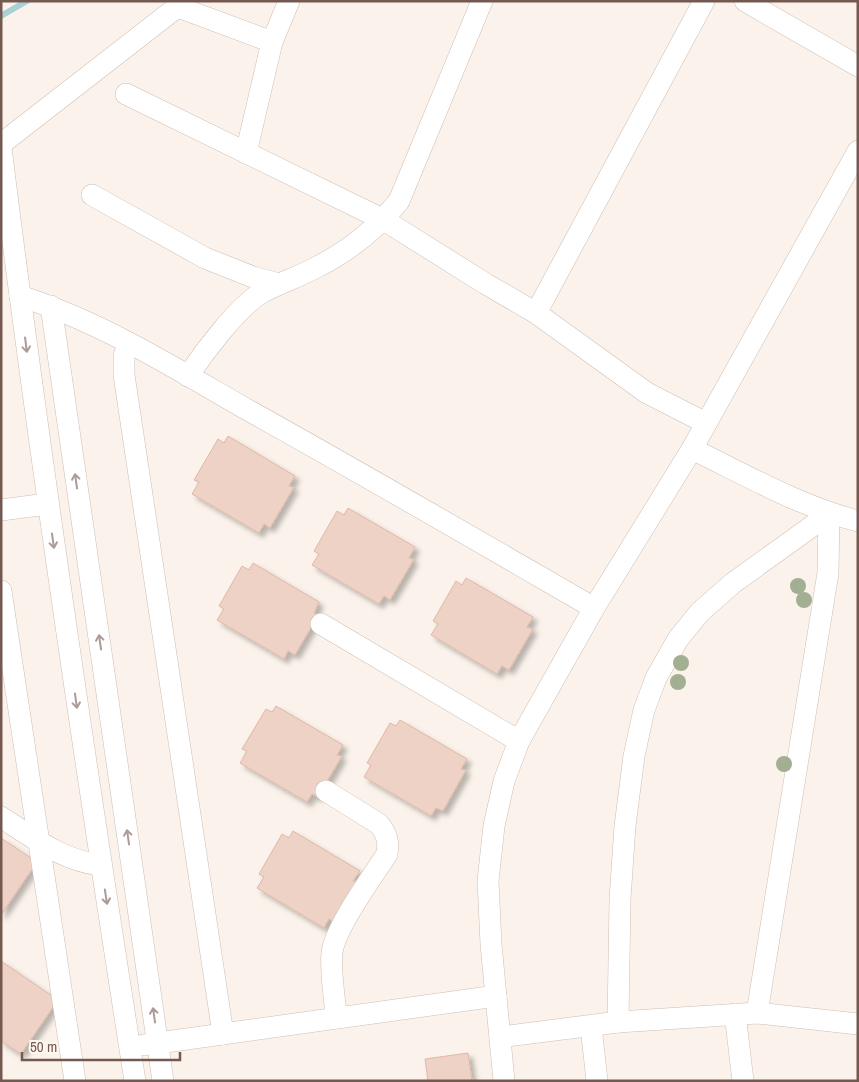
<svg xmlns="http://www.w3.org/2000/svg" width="859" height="1082" font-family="'Archivo Narrow',sans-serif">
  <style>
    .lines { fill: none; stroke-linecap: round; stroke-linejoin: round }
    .stream { stroke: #a8d1d4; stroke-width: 6 }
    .building { fill: #eed2c5; stroke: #dfb7a7; filter: url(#shadow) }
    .minor-casing { stroke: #cebdb4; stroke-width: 22 }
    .minor { stroke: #fff; stroke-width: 21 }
    .tree { fill: #a3af92 }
    .oneway { stroke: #ac9b96 }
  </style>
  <defs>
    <filter id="shadow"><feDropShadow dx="4.5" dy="4.5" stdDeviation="2.5" flood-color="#0004"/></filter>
  </defs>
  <rect width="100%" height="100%" fill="#fbf3eb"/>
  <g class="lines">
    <polyline class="stream" points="1,16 27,1"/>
  </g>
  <g class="building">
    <polygon points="228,436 295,476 289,486 294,487 270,528 264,524 259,533 192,494 199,482 194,480 218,439 224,443"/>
    <polygon points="348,508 415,547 409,558 414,559 390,600 384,596 379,604 312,565 319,554 314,551 337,511 344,515"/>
    <polygon points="253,563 319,602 314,613 319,614 295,655 288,651 284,659 217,620 224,609 219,606 242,566 249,570"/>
    <polygon points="466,578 533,617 527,627 533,629 509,670 502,666 497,674 431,635 438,624 433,621 456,581 462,585"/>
    <polygon points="276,706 343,745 337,755 342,756 318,797 312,794 307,802 240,763 247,751 242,749 266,709 272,712"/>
    <polygon points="400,720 467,759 461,769 466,770 443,811 436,808 431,816 364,777 371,765 367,763 390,723 396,726"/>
    <polygon points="293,831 360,871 353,881 359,882 335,923 329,919 324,928 257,888 264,877 259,874 282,834 289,838"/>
    <polygon points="1,838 37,862 1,915"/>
    <polygon points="1,961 58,1000 21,1054 1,1041"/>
    <polygon points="468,1053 472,1081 428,1081 425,1059"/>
  </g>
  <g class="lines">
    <g class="minor-casing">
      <g id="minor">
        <polyline points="745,1 858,66"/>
        <polyline points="178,7 272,42 246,153"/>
        <polyline points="272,42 289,1"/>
        <polyline points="126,94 384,220 486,284 536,313 647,393 706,423"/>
        <polyline points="1,144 185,1"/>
        <path d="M1 148C40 460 86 770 135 1081"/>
        <polyline points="92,195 205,258 253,277 279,284"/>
        <path d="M20 296C101 322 173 367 246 409 363 474 478 541 594 608"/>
        <polyline points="51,306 163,1081"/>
        <polyline points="536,313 704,1"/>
        <polyline points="129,343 124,356 124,375 223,1034"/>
        <path d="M188 376C204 352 237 308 261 293 279 283 299 277 317 267 349 251 377 228 399 201L482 1"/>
        <path d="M692 449C746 475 799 506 858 521"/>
        <polyline points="1,510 47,504"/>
        <polyline points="1,591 75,1081"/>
        <polyline points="321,624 519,741"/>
        <path d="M326 791 379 824C387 834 389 842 387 854 373 876 334 929 332 953 330 974 335 997 336 1018"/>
        <path d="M1 817C32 837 63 861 100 865"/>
        <polyline points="757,1013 828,573 829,514"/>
        <polyline points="735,1014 743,1081"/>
        <polyline points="618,1022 620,899 625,826 634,756 644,710 656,678 678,639 700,612 733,583 829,514"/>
        <polyline points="591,1026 597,1081"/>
        <polyline points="500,1037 618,1022 757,1013 858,1024"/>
        <polyline points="144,1045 496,996"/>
        <polyline points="504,1081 491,944 488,881 494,826 504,781 519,741 594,608 692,449 858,151"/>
      </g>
    </g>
    <use href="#minor" class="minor"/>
  </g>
  <g class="tree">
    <circle cx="798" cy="586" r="8"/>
    <circle cx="804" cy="600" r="8"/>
    <circle cx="681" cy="663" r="8"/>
    <circle cx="678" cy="682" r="8"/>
    <circle cx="784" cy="764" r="8"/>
  </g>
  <defs><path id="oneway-shaft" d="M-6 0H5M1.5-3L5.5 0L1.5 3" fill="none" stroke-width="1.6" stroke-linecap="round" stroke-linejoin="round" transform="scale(1.25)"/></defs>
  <g class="oneway">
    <use href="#oneway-shaft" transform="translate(26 345) rotate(83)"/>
    <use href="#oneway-shaft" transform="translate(76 481) rotate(-98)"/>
    <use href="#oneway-shaft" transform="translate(53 541) rotate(82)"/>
    <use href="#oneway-shaft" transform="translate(100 642) rotate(-98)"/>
    <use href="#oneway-shaft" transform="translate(76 701) rotate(82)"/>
    <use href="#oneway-shaft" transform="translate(128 837) rotate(-98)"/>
    <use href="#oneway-shaft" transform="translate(106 897) rotate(81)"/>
    <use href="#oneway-shaft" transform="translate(154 1015) rotate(-98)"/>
  </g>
  <rect width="859" height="1082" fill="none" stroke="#745950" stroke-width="5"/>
  <path d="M22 1052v8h158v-8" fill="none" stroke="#745950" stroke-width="2.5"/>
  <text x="30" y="1052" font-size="15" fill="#745950" stroke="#fef8f1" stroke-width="4" paint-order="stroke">50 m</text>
</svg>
